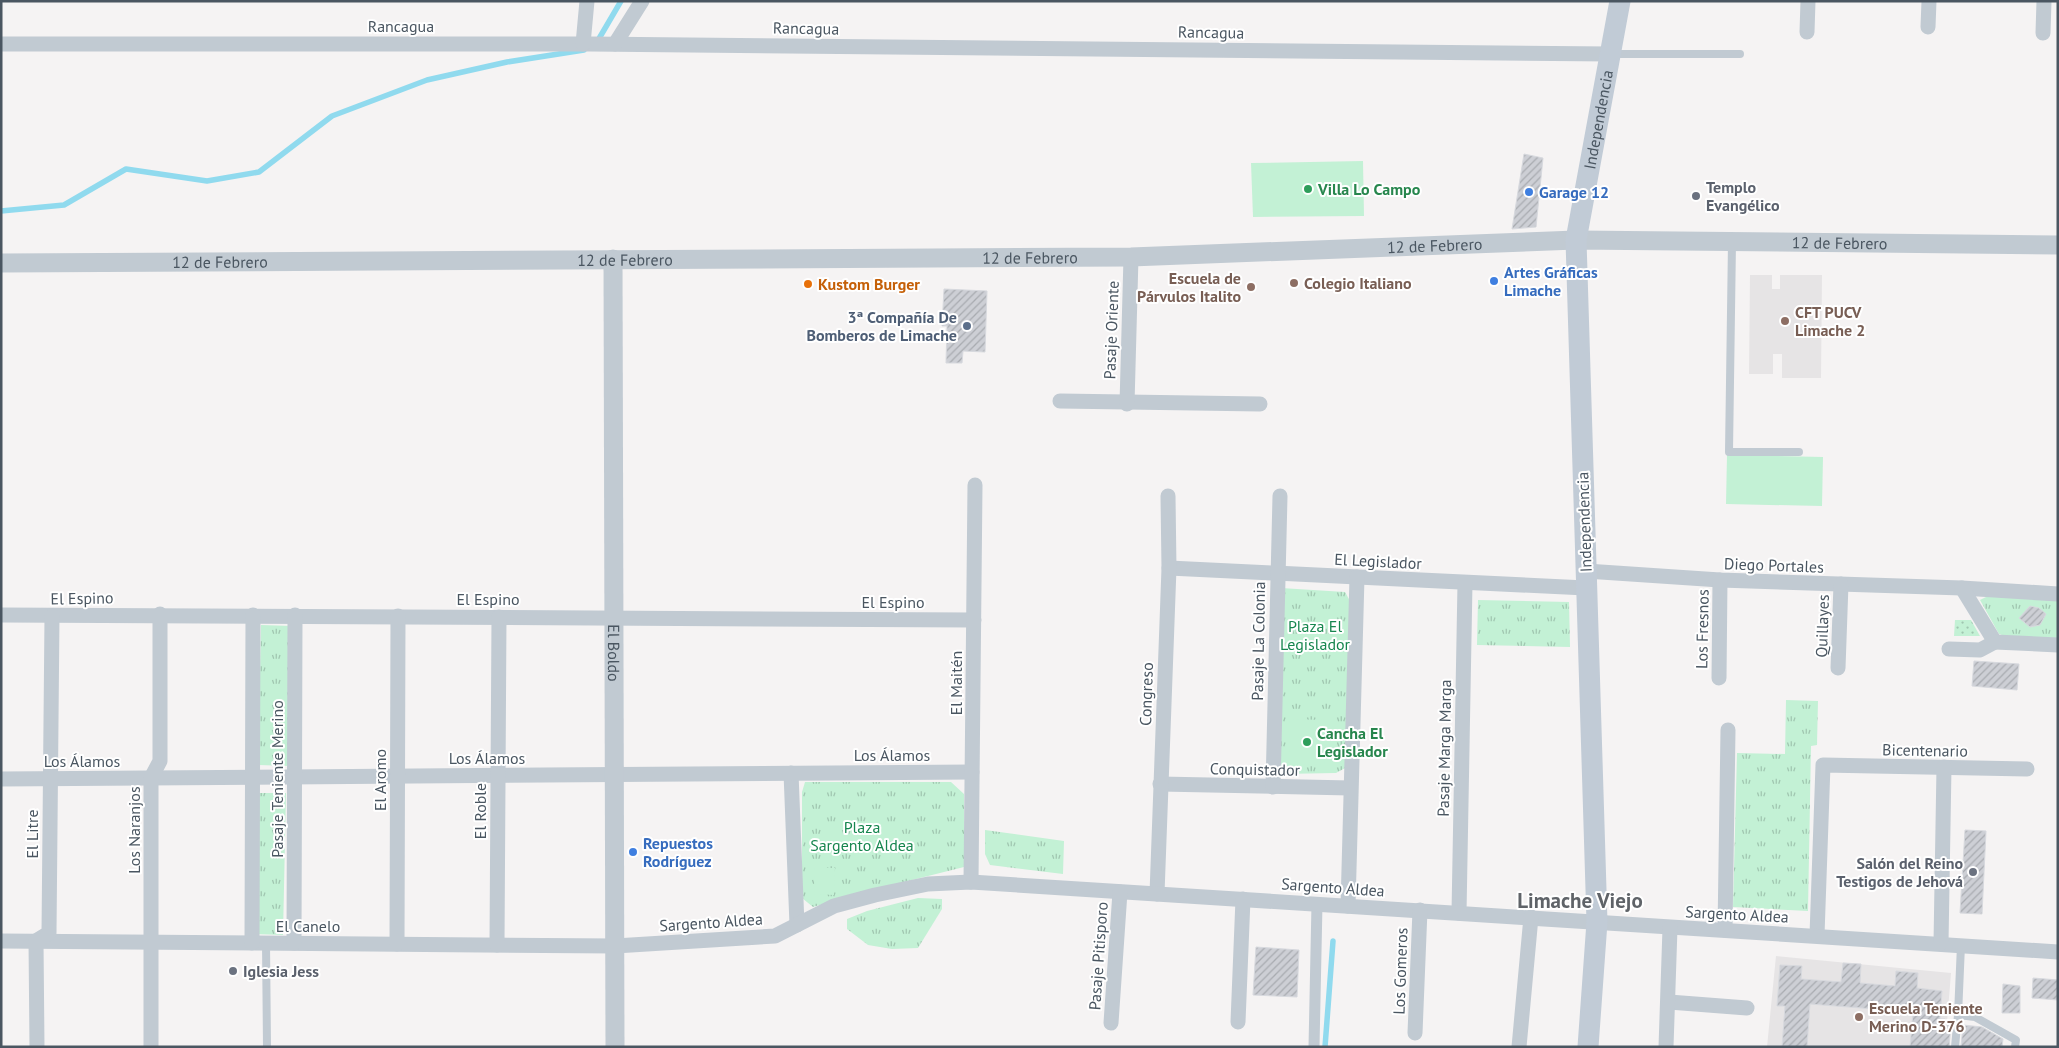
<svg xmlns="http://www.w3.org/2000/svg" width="2059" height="1048" font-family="'PT Sans',sans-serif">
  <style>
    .education { fill: #e6e4e5 }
    .grass { fill: url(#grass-dots) }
    .park { fill: url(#park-tufts) }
    .pitch { fill: #c3f1d5 }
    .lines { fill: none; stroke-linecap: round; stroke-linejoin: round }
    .stream { stroke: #90daee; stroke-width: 5.5 }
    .building { fill: url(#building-hatch); stroke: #d7d9de }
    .service { stroke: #c1cad2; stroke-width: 8 }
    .pedestrian { stroke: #c1cad2; stroke-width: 11 }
    .minor { stroke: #c1cad2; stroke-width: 15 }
    .tertiary { stroke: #c1cad2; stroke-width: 19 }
    .secondary { stroke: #c1cbd6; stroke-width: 21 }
    .leisure-dot { fill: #2e9e5b; stroke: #fff; stroke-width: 2 }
    .shop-dot { fill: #3f7fe0; stroke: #fff; stroke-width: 2 }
    .worship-dot { fill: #6b7280; stroke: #fff; stroke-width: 2 }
    .education-dot { fill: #8d6e63; stroke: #fff; stroke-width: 2 }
    .food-dot { fill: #e8710a; stroke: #fff; stroke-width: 2 }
    .service-dot { fill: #5c6f8a; stroke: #fff; stroke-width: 2 }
    .labels { text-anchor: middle; stroke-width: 4; stroke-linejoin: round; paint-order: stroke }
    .street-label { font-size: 16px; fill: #4a5661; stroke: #fff }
    .worship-label { font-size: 16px; font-weight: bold; fill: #5b616d; stroke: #fff; text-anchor: start }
    .leisure-label { font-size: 16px; font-weight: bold; fill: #27864d; stroke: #fff; text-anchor: start }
    .shop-label { font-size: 16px; font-weight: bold; fill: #366cbe; stroke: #fff; text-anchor: start }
    .education-label { font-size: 16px; font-weight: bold; fill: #785e54; stroke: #fff; text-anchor: start }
    .food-label { font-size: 16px; font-weight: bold; fill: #c56008; stroke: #fff; text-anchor: start }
    .service-label { font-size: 16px; font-weight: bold; fill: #4e5e75; stroke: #fff; text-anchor: end }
    .park-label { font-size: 16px; fill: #17864f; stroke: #fff }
    .district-label { font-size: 21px; font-weight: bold; fill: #5f6368; stroke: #fff }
  </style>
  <defs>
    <pattern id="grass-dots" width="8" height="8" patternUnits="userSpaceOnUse" patternTransform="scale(1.25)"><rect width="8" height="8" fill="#c3f1d5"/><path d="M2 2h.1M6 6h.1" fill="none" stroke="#a0c6b0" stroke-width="1.8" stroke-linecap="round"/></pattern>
    <pattern id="park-tufts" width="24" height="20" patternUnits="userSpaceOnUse" patternTransform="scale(1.25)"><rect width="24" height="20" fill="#c3f1d5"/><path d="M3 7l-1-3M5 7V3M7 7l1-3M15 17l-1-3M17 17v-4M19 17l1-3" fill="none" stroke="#a0c6b0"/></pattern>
    <pattern id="building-hatch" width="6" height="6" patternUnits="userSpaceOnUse" patternTransform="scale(1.25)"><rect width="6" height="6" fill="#cdcfd5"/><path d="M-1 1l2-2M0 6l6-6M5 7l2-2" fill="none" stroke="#a8abb0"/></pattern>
  </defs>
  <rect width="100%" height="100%" fill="#f5f3f3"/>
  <g class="education">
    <polygon points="1750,275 1772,275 1772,289 1780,289 1780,275 1822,275 1821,378 1782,378 1782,354 1773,354 1773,374 1749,374"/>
    <polygon points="1776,956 1951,973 1945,1047 1767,1047"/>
  </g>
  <polygon class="grass" points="1955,620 1971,620 1980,636 1954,636"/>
  <g class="park">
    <polygon points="1281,588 1345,592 1350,601 1347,767 1336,773 1282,774 1278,771"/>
    <polygon points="1988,596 2058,598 2058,638 2008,637 1999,634 1980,600"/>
    <polygon points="1478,600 1569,602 1570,647 1477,645"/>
    <polygon points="261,625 292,626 290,766 258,765"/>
    <polygon points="1786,700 1818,701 1817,745 1811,746 1808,911 1733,907 1737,753 1785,754"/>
    <polygon points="805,782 951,782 964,794 964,867 868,891 813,907 802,898 802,792"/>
    <polygon points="255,793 286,793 283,935 252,934"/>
    <polygon points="985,830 1064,841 1063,874 990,865 985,854"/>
    <polygon points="918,898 942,899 942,909 918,948 892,949 868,945 847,929 847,919 867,911"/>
  </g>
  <g class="pitch">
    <polygon points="1363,161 1364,216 1253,217 1251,163"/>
    <polygon points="1727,455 1823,457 1822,506 1726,504"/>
    <polygon points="1290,719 1325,720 1324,765 1289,764"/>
    <polygon points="815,868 835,868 834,895 814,894"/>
  </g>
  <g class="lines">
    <g class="stream">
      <polyline points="597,42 621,1"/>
      <polyline points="1,211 64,205 126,169 207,181 259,172 332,116 427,80 507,62 584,50"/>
      <polyline points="1325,1047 1333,941"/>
    </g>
  </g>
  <g class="building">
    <polygon points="1524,154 1543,158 1536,227 1512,229"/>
    <polygon points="944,289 987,291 985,352 963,351 962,363 946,363 947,326 942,326"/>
    <polygon points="2030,606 2039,608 2046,614 2040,625 2030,627 2019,618"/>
    <polygon points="1974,661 2019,664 2017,690 1972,686"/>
    <polygon points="1965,830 1986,831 1982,914 1960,913"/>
    <polygon points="1256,947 1299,950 1297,997 1253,995"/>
    <polygon points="1843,963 1861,964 1860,983 1895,986 1896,971 1918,973 1917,988 1942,991 1940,1019 1945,1019 1944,1024 1951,1024 1949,1047 1910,1047 1913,1012 1810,1004 1807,1047 1782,1047 1785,1006 1777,1006 1780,965 1802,966 1801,979 1841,982"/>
    <polygon points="2033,978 2058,980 2058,1000 2032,998"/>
    <polygon points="2003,984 2020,986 2020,1013 2002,1013"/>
    <polygon points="1963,1025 1982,1027 2003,1039 2002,1047 1961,1047"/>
  </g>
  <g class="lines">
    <g class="service">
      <polyline points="1612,54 1740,54"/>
      <polyline points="1732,242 1729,452 1799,452"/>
      <polyline points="266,943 267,1047"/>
      <polyline points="1961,945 1958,1015 1975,1017 2016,1040 2015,1047"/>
      <polyline points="1955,1047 1958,1015"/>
    </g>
    <polyline class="pedestrian" points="1314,1047 1317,904"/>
    <g class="minor">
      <polyline points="1928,27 1929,1"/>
      <polyline points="1807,32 1808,1"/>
      <polyline points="2043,33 2044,1"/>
      <polyline points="1,44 590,44 1610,54"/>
      <polyline points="583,44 587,1"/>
      <polyline points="615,44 642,1"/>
      <polyline points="1060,401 1260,404"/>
      <polyline points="1127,404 1131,257"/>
      <polyline points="1169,568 1586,588"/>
      <polyline points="1586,571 1720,580 1962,588 2058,594"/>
      <polyline points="1962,588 1995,642 2058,645"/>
      <polyline points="1,615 974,620"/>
      <polyline points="1949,649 1980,650 1995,642"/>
      <polyline points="1838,668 1841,584"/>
      <polyline points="1719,678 1720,580"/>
      <polyline points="791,773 797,925"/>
      <polyline points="1,779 972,772"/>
      <polyline points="1160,784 1350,788"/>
      <polyline points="1273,787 1280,496"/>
      <polyline points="971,882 975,485"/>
      <polyline points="1157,894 1169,568 1168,496"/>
      <polyline points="1348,906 1357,577"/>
      <polyline points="1459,913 1465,583"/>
      <polyline points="1725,930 1728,730"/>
      <polyline points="1817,935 1823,765 2027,769"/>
      <polyline points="1,941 615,946 775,936 834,906 875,895 928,884 971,882 2058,952"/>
      <polyline points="252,943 253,615"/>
      <polyline points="294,943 295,615"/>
      <polyline points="1941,943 1944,767"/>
      <polyline points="397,944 398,616"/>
      <polyline points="497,945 499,617"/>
      <polyline points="1669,1002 1747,1008"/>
      <polyline points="1238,1022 1243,899"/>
      <polyline points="1111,1023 1120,892"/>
      <polyline points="1415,1033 1420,910"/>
      <polyline points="37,1047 36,941 49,933 52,616"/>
      <polyline points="151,1047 151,778 160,761 160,614"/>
      <polyline points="1519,1047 1531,917"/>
      <polyline points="1666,1047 1670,928"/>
    </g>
    <g class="tertiary">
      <path id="s1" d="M613 259 615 1047"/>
      <path id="s2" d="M1 263 1131 257 1576 240 2058 245"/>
    </g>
    <path class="secondary" id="s3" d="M1588 1047 1597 922 1576 240 1620 1"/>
  </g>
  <g class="leisure-dot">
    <circle cx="1308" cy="189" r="5"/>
    <circle cx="1307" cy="742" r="5"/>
  </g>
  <g class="shop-dot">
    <circle cx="1529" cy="192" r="5"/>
    <circle cx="1494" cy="281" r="5"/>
    <circle cx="633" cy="852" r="5"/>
  </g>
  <g class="worship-dot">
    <circle cx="1696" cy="196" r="5"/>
    <circle cx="1973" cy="872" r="5"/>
    <circle cx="233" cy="971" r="5"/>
  </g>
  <g class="education-dot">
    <circle cx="1294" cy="283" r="5"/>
    <circle cx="1251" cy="287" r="5"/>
    <circle cx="1785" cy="321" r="5"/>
    <circle cx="1859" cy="1017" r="5"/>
  </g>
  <circle class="food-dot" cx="808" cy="284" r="5"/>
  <circle class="service-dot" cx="967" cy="326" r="5"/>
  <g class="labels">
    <g class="street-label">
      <text x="401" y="32">Rancagua</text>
      <text transform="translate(806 28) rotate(1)" y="6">Rancagua</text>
      <text transform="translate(1211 32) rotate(1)" y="6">Rancagua</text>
      <text dy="6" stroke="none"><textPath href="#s3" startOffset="930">Independencia</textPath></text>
      <text dy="6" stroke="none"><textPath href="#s2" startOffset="1839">12 de Febrero</textPath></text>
      <text dy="6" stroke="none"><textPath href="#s2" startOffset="1434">12 de Febrero</textPath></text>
      <text dy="6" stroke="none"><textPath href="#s2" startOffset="1029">12 de Febrero</textPath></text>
      <text dy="6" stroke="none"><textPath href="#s2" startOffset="624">12 de Febrero</textPath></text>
      <text dy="6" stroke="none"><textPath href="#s2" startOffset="219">12 de Febrero</textPath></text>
      <text transform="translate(1111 330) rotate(-88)" y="6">Pasaje Oriente</text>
      <text transform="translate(1584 522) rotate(-92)" y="6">Independencia</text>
      <text transform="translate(1378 561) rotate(3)" y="6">El Legislador</text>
      <text transform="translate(1774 565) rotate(2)" y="6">Diego Portales</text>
      <text transform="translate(82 598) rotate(-1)" y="6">El Espino</text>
      <text x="488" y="605">El Espino</text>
      <text x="893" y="608">El Espino</text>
      <text transform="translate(1822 626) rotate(-88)" y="6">Quillayes</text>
      <text transform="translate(1702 629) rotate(-89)" y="6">Los Fresnos</text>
      <text transform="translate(1258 641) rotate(-89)" y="6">Pasaje La Colonia</text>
      <text dy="6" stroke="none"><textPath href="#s1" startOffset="394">El Boldo</textPath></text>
      <text transform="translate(956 683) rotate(-90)" y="6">El Maitén</text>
      <text transform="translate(1146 694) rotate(-88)" y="6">Congreso</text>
      <text transform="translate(1444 748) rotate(-89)" y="6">Pasaje Marga Marga</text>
      <text transform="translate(1925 750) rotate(1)" y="6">Bicentenario</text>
      <text x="892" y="761">Los Álamos</text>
      <text x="487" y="764">Los Álamos</text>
      <text x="82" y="767">Los Álamos</text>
      <text transform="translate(1255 769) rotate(1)" y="6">Conquistador</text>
      <text transform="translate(277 779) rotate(-90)" y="6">Pasaje Teniente Merino</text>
      <text transform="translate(380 780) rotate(-90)" y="6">El Aromo</text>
      <text transform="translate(480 811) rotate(-90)" y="6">El Roble</text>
      <text transform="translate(134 830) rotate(-90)" y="6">Los Naranjos</text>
      <text transform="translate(32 834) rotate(-90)" y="6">El Litre</text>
      <text transform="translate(1333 887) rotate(4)" y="6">Sargento Aldea</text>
      <text transform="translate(1737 914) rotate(3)" y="6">Sargento Aldea</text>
      <text transform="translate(711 922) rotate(-4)" y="6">Sargento Aldea</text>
      <text x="308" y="932">El Canelo</text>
      <text transform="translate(1098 956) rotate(-86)" y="6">Pasaje Pitisporo</text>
      <text transform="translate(1400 971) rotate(-88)" y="6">Los Gomeros</text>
    </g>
    <g class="worship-label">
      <text x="1706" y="193">Templo<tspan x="1706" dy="18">Evangélico</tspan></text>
      <text x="1963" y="869" text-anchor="end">Salón del Reino<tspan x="1963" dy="18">Testigos de Jehová</tspan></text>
      <text x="243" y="977">Iglesia Jess</text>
    </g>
    <g class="leisure-label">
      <text x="1318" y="195">Villa Lo Campo</text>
      <text x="1317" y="739">Cancha El<tspan x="1317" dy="18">Legislador</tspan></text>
    </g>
    <g class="shop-label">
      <text x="1539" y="198">Garage 12</text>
      <text x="1504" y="278">Artes Gráficas<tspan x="1504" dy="18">Limache</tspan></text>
      <text x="643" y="849">Repuestos<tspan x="643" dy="18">Rodríguez</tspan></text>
    </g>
    <g class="education-label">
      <text x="1241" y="284" text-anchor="end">Escuela de<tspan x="1241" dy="18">Párvulos Italito</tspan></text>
      <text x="1304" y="289">Colegio Italiano</text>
      <text x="1795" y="318">CFT PUCV<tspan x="1795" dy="18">Limache 2</tspan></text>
      <text x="1869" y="1014">Escuela Teniente<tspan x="1869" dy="18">Merino D-376</tspan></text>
    </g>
    <g class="food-label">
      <text x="818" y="290">Kustom Burger</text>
    </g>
    <g class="service-label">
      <text x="957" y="323">3ª Compañía De<tspan x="957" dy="18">Bomberos de Limache</tspan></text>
    </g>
    <g class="park-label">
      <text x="1315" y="632">Plaza El<tspan x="1315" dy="18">Legislador</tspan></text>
      <text x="862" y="833">Plaza<tspan x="862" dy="18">Sargento Aldea</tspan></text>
    </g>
    <g class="district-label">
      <text x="1580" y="908">Limache Viejo</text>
    </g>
  </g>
  <rect width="2059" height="1048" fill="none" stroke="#4a5661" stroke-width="5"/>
</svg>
